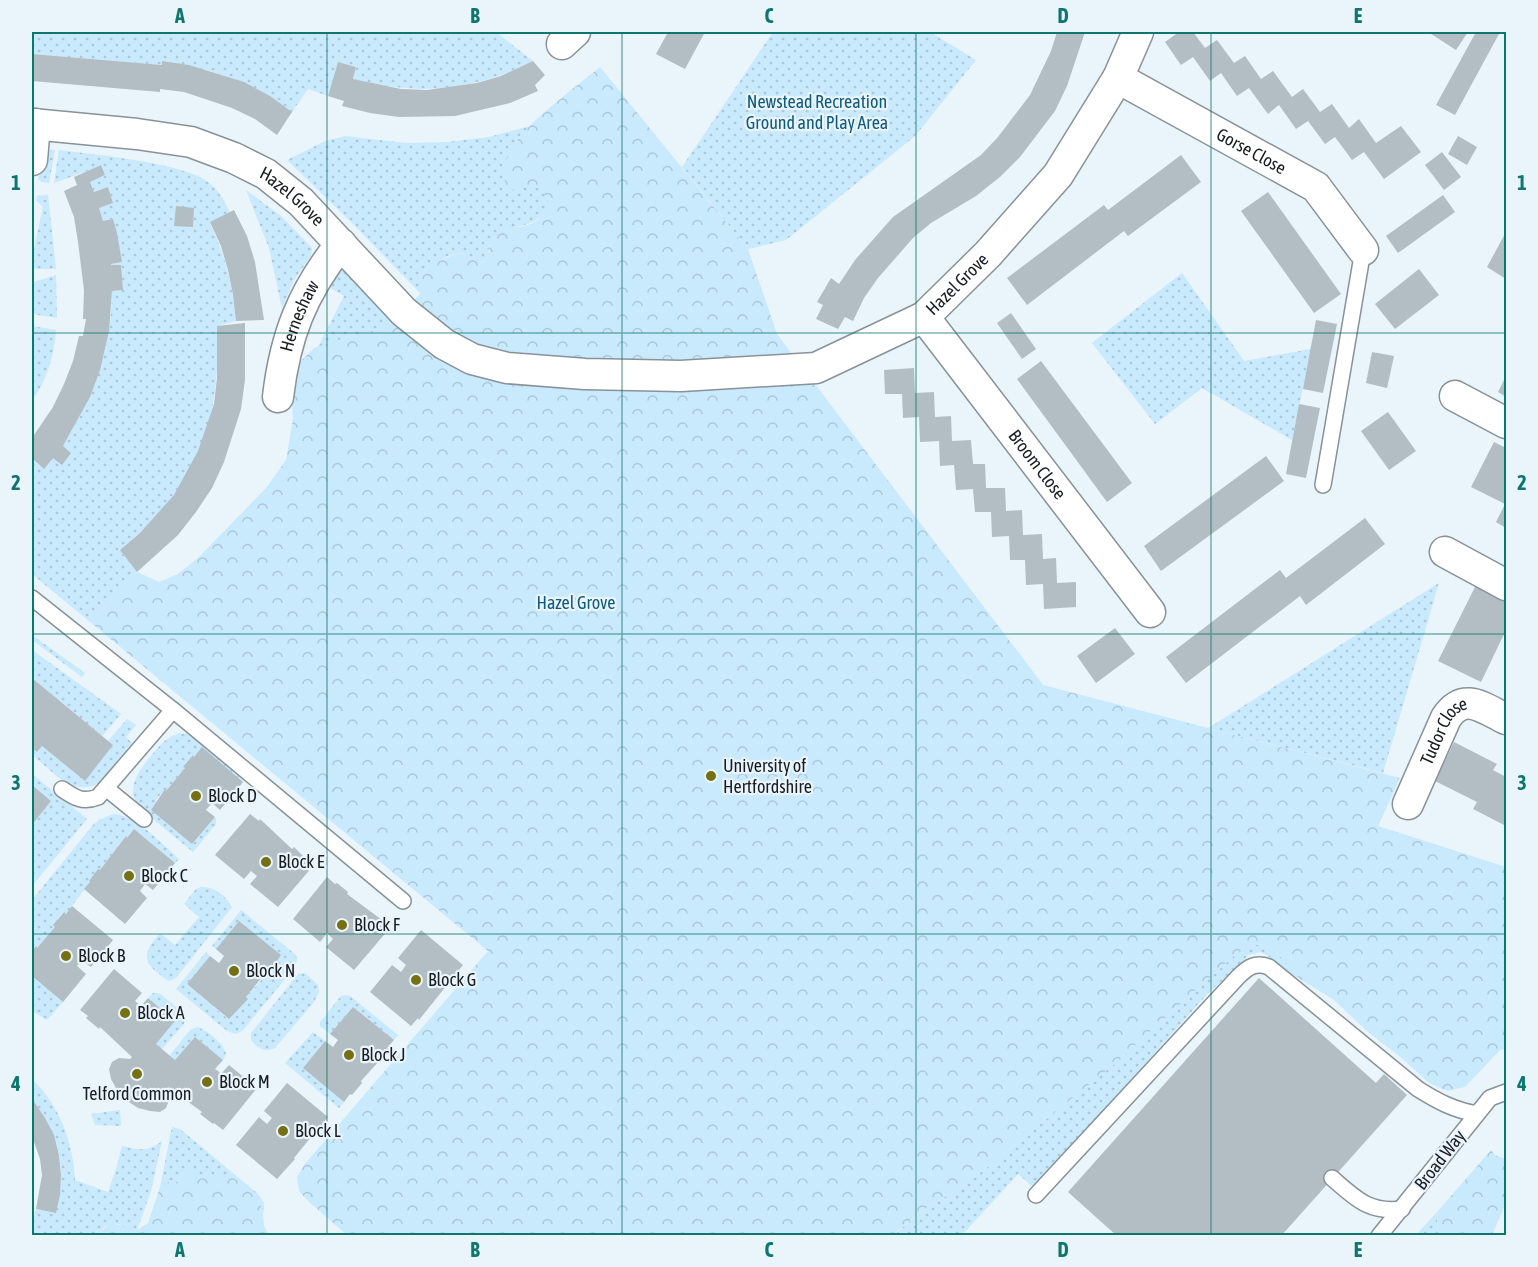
<svg xmlns="http://www.w3.org/2000/svg" width="1538" height="1267" font-family="'Asap Condensed',sans-serif">
  <style>
    .green { fill: url(#green-dots) }
    .forest { fill: url(#forest-crowns) }
    .building { fill: #b2bdc4 }
    .lines { fill: none; stroke-linecap: round; stroke-linejoin: round }
    .lane-casing { stroke: #889298; stroke-width: 18 }
    .street-casing { stroke: #889298; stroke-width: 33 }
    .lane { stroke: #fff; stroke-width: 15 }
    .street { stroke: #fff; stroke-width: 30 }
    .grid { fill: none; stroke: #0f766e; stroke-width: 1.5; stroke-opacity: 0.55 }
    .poi-dot { fill: #747013; stroke: #e9f4fb; stroke-width: 2 }
    .labels { text-anchor: middle; stroke-width: 4.5; stroke-linejoin: round; paint-order: stroke }
    .park-label { font-size: 18px; fill: #0f5a7f; stroke: #e9f4fb }
    .street-label { font-size: 18px; fill: #191d20; stroke: #e9f4fb }
    .poi-label { font-size: 18px; fill: #191d20; stroke: #e9f4fb; text-anchor: start }
    .neatline { fill: none; stroke: #0f766e; stroke-width: 2 }
    .grid-label { font-size: 20px; text-anchor: middle; font-weight: bold; fill: #0f766e }
  </style>
  <defs>
    <pattern id="green-dots" width="8" height="8" patternUnits="userSpaceOnUse" patternTransform="scale(1.5)"><rect width="8" height="8" fill="#c9e9fd"/><path d="M2 2h.1M6 6h.1" fill="none" stroke="#acc7d9" stroke-width="1.8" stroke-linecap="round"/></pattern>
    <pattern id="forest-crowns" width="20" height="18" patternUnits="userSpaceOnUse" patternTransform="scale(1.5)"><rect width="20" height="18" fill="#c9e9fd"/><path d="M2 6a3 3 0 1 1 6 0M12 15a3 3 0 1 1 6 0" fill="none" stroke="#acc7d9"/></pattern>
  </defs>
  <rect width="100%" height="100%" fill="#e9f4fb"/>
  <g class="green">
    <path d="M32 32H496L533 61C477 91 414 96 353 79L356 67 338 62 328 96 308 89 292 112C253 83 211 68 163 61L162 65 32 54Z"/>
    <polygon points="773,32 930,32 976,60 915,136 786,240 748,249 682,167"/>
    <path d="M530 126 516 140 524 184 538 187 548 198V210C535 224 524 226 505 228L489 246 488 257 482 263 465 254 454 253 426 267 420 280V293L354 225 287 160 325 141 345 136 405 143 447 142 489 137Z"/>
    <polygon points="43,149 55,150 49,183 41,182 38,179"/>
    <path d="M59 150C95 155 181 162 208 182 219 190 224 201 230 212L210 223C225 255 233 286 236 321L217 326C222 422 196 489 120 550L137 572 90 622 32 574V458L44 468 53 458 71 453 63 446C92 398 112 347 112 291L123 290 121 265H111V264L122 262 113 219 103 221 99 208 113 203 108 187 94 192 90 182 105 175 101 166 54 183Z"/>
    <polygon points="246,190 281,216 312,248 311,256 294,280 282,308 269,248"/>
    <polygon points="48,195 56,269 32,269 34,248 43,207 36,200 37,196"/>
    <polygon points="342,270 348,270 398,318 384,328 318,347 344,296 325,285 336,271"/>
    <polygon points="1182,273 1244,361 1311,349 1292,440 1202,388 1155,424 1092,343"/>
    <polygon points="56,275 57,318 32,314 34,282"/>
    <path d="M32 326 56 330C54 357 47 379 32 401Z"/>
    <polygon points="1439,583 1383,773 1208,728 1213,725"/>
    <polygon points="32,635 85,673 82,677 32,640"/>
    <polygon points="32,650 121,714 102,736 32,678"/>
    <path d="M127 719 136 725 126 737 132 743 99 783C72 798 52 770 32 755V747L37 752 42 746 85 780 113 745 108 741Z"/>
    <path d="M180 733 194 735 247 777 243 782 202 748 194 757 193 755 184 767 185 768 166 791 164 790 156 800 157 802 151 810 192 844 215 817 216 819V824L193 852 142 810C124 791 137 773 151 756 160 745 166 737 180 733Z"/>
    <polygon points="32,774 87,819 32,886 32,825 51,801 32,785"/>
    <path d="M113 814C136 815 162 844 179 859L175 863 134 829 127 838 125 837 100 870H98L89 881 90 882 66 914 63 912 53 925 55 927 37 948 35 946 32 951V900L93 825 99 820Z"/>
    <path d="M201 887C214 886 226 896 232 907L176 978 169 981C143 964 140 956 160 933L175 945 199 917 184 904 196 889Z"/>
    <polygon points="241,910 296,955 297,960 294,968 243,1030 236,1034 227,1031 176,989 206,952 210,956 187,984 228,1019 247,999 246,997 275,965 239,921 216,949 212,946"/>
    <path d="M1265 944 1282 958 1300 979C1286 972 1276 960 1261 952L1248 955 1238 967 1209 992 1111 1102 1032 1186 1018 1174 962 1235 893 1236 920 1212 965 1185 1112 1066 1245 946Z"/>
    <path d="M305 973 318 985 319 992 314 1002 275 1048C265 1053 257 1048 251 1040V1033L298 974Z"/>
    <polygon points="32,976 63,1002 47,1020 32,1011"/>
    <polygon points="153,993 159,993 182,1012 185,1018 184,1024 162,1049 156,1044 175,1021 148,998"/>
    <polygon points="346,995 350,996 398,1035 394,1040 353,1007 330,1034 320,1026 320,1022 341,996"/>
    <path d="M197 1027C207 1030 224 1043 226 1054L223 1060 195 1037 175 1060 170 1055 190 1030Z"/>
    <polygon points="313,1032 325,1041 303,1068 344,1102 339,1108 285,1063"/>
    <path d="M32 1079C60 1106 73 1142 75 1180L108 1192 116 1169 122 1146C138 1150 149 1152 162 1141L151 1191 137 1230 125 1228 119 1224 105 1226 98 1235H32V1223L36 1209 56 1213C62 1187 64 1160 53 1134 49 1123 33 1105 32 1098 30 1093 32 1085 32 1079Z"/>
    <polygon points="120,1110 121,1126 95,1125 91,1114"/>
    <polygon points="172,1127 180,1129 257,1193 264,1203 264,1213 260,1204 223,1176 199,1176 190,1171 177,1182 171,1181 160,1187"/>
    <polygon points="1437,1212 1438,1235 1416,1235"/>
  </g>
  <g class="forest">
    <path d="M600 67 748 249 777 334 1043 685 1400 778 1378 826 1506 867V1049L1500 1050 1465 1087 1448 1091 1429 1083 1403 1059 1368 1032 1334 1000 1300 979 1282 958 1265 944 1245 946 1112 1066 965 1185 920 1212 893 1235H347L309 1202 299 1191 297 1177 304 1165 488 951 90 622 137 572 159 582 178 574 198 558 267 487 286 460 293 419 291 388 300 362 314 348 334 341 384 328 398 318 420 294V280L426 267 437 260 447 258 454 253 465 254 482 263 488 257C489 244 494 229 509 227 514 227 519 227 524 226 534 224 541 217 548 210V198C535 184 530 182 512 190L505 184C504 175 503 166 507 157 515 131 577 86 600 67Z"/>
    <polygon points="1491,1150 1495,1155 1506,1159 1506,1203 1492,1235 1438,1235 1437,1212"/>
    <path d="M190 1171C201 1177 209 1176 222 1176 238 1176 251 1189 259 1202 267 1214 259 1225 270 1235H98L106 1226 111 1223 137 1230 148 1223 160 1187 171 1181 177 1182 182 1174Z"/>
  </g>
  <g class="building">
    <polygon points="668,32 705,32 685,69 656,54"/>
    <polygon points="1057,32 1085,32 1067,86 1055,111 1020,157 1000,177 976,196 931,223 913,238 878,278 864,298 853,321 845,317 838,329 816,319 823,305 817,302 831,278 839,284 855,260 893,217 981,155 998,137 1030,95 1051,51"/>
    <polygon points="1179,32 1193,32 1205,48 1217,40 1234,63 1245,56 1261,79 1273,71 1292,97 1303,89 1320,112 1332,104 1349,128 1359,119 1376,143 1401,126 1421,152 1384,179 1364,152 1352,160 1335,137 1325,144 1308,121 1296,129 1279,105 1268,114 1249,88 1237,96 1221,73 1210,81 1193,57 1181,65 1165,42"/>
    <polygon points="1428,32 1468,32 1456,50"/>
    <polygon points="1476,32 1500,32 1455,115 1436,105"/>
    <polygon points="32,54 162,65 162,61 189,65 244,82 270,96 292,112 277,135 255,119 232,108 184,92 160,89 160,92 32,81"/>
    <polygon points="533,61 545,75 535,85 538,91 510,103 455,116 399,117 370,113 342,106 344,101 328,96 338,62 356,67 353,79 401,89 427,90 477,83 501,76"/>
    <polygon points="1458,136 1477,147 1467,165 1448,154"/>
    <polygon points="1442,152 1461,177 1444,190 1425,165"/>
    <polygon points="1181,155 1201,182 1128,236 1124,231 1027,305 1007,278 1104,205 1108,210"/>
    <polygon points="101,165 105,175 90,182 94,192 108,187 113,203 99,208 103,221 113,219 117,233 122,262 111,264 111,265 121,265 123,290 112,291 109,331 100,370 90,397 63,446 71,453 62,465 53,458 44,469 32,458 32,438 53,407 64,384 73,361 79,336 83,336 86,319 83,319 84,290 78,242 74,217 64,191 77,185 74,177"/>
    <polygon points="1268,192 1341,294 1314,313 1241,211"/>
    <polygon points="1443,195 1455,212 1398,253 1386,236"/>
    <polygon points="176,206 194,208 193,227 174,226"/>
    <polygon points="234,210 247,236 255,262 264,320 236,321 233,295 228,270 221,246 210,222"/>
    <polygon points="1506,232 1506,279 1487,267"/>
    <polygon points="1419,269 1439,295 1395,329 1375,304"/>
    <polygon points="1011,313 1036,349 1022,359 997,323"/>
    <polygon points="1316,320 1337,324 1323,393 1303,389"/>
    <polygon points="245,323 245,380 241,409 224,462 212,488 196,512 178,535 137,572 120,550 140,533 174,495 198,451 214,404 217,378 217,326"/>
    <polygon points="1372,352 1394,356 1387,388 1366,383"/>
    <polygon points="1041,361 1132,483 1107,502 1017,379"/>
    <polygon points="914,368 915,393 934,392 935,417 951,416 952,441 971,440 973,464 985,464 986,488 1005,488 1006,511 1022,510 1023,535 1042,534 1043,559 1056,558 1057,583 1076,582 1076,607 1044,609 1043,584 1026,585 1025,560 1010,560 1009,536 992,537 991,512 975,512 973,489 956,490 954,465 940,466 939,441 920,442 919,417 903,418 902,394 885,394 884,370"/>
    <polygon points="1506,376 1506,397 1498,392"/>
    <polygon points="1299,404 1320,408 1306,478 1286,474"/>
    <polygon points="1388,412 1416,451 1389,470 1361,431"/>
    <polygon points="1494,442 1506,448 1506,528 1496,522 1505,504 1471,487"/>
    <polygon points="1266,456 1284,481 1161,571 1144,546"/>
    <polygon points="1365,518 1385,544 1306,605 1300,596 1186,683 1166,657 1280,570 1286,578"/>
    <polygon points="1477,583 1506,598 1506,630 1481,682 1438,661"/>
    <polygon points="1115,628 1135,654 1096,683 1077,656"/>
    <polygon points="32,678 113,745 85,781 42,746 37,752 32,748"/>
    <polygon points="1454,742 1497,764 1493,770 1506,777 1506,826 1473,809 1477,802 1435,781"/>
    <polygon points="202,747 243,782 220,810 212,803 206,810 215,817 192,844 151,810 165,789 166,791 185,768 183,767 193,755 194,757"/>
    <polygon points="32,785 51,801 32,825"/>
    <polygon points="250,814 259,821 260,819 292,849 294,847 313,866 278,907 250,884 257,876 251,871 244,879 215,855"/>
    <polygon points="134,829 175,863 153,890 145,884 140,891 147,898 125,924 84,889 90,882 89,881 98,869 100,870 126,836 127,838"/>
    <polygon points="327,877 335,884 337,883 348,892 347,894 382,920 380,921 389,929 354,970 326,947 333,939 327,933 320,942 293,919"/>
    <polygon points="72,906 113,940 91,967 82,960 77,966 86,974 63,1002 32,976 32,951 36,946 37,948 55,927 53,925 64,912 66,914"/>
    <polygon points="239,921 281,955 265,978 263,976 246,997 248,999 229,1019 187,984 210,956 219,963 224,956 216,949"/>
    <polygon points="421,930 463,965 419,1020 418,1018 411,1026 370,992 392,965 401,972 406,965 398,958"/>
    <polygon points="114,969 142,993 135,1001 141,1006 148,998 175,1021 156,1044 175,1060 195,1037 223,1060 215,1069 218,1071 221,1074 229,1065 257,1088 223,1130 214,1123 213,1124 200,1114 202,1112 168,1087 167,1089 169,1100 166,1108 160,1112 150,1111 138,1108 126,1100 117,1090 111,1079 109,1069 112,1062 119,1058 130,1059 132,1057 100,1027 99,1029 86,1018 88,1016 80,1010"/>
    <polygon points="1259,978 1376,1083 1384,1074 1407,1095 1281,1236 1117,1236 1068,1192"/>
    <polygon points="353,1007 394,1040 387,1048 389,1050 361,1081 362,1083 352,1095 350,1094 344,1102 303,1068 325,1041 333,1047 338,1040 330,1034"/>
    <polygon points="287,1083 328,1117 313,1138 311,1137 294,1158 295,1159 277,1179 236,1145 259,1117 267,1124 272,1118 264,1111"/>
    <polygon points="32,1099 45,1118 54,1135 59,1155 61,1175 60,1195 56,1213 36,1209 42,1175 40,1159 32,1136"/>
  </g>
  <g class="lines">
    <g class="lane-casing">
      <g id="lane">
        <polyline points="1323,485 1363,250"/>
        <path d="M32 598 173 710 98 797C83 803 75 798 62 789"/>
        <polyline points="173,710 403,901"/>
        <polyline points="107,789 144,819"/>
        <path d="M1332 1178C1356 1199 1369 1213 1402 1209"/>
        <path d="M1036 1195 1238 977C1248 967 1255 962 1269 967L1418 1089C1437 1101 1454 1110 1477 1114"/>
        <polyline points="1379,1236 1490,1098 1506,1092"/>
      </g>
    </g>
    <g class="street-casing">
      <g id="street">
        <polyline points="562,44 575,32"/>
        <path id="s1" d="M1118 78 1316 187 1363 250"/>
        <path id="s2" d="M32 124 137 134 191 142 234 158 266 174 301 202 404 312 444 344 472 359 507 368 585 374 681 376 816 368 924 317 988 254 1058 175 1118 78 1138 32"/>
        <polyline points="32,160 35,124"/>
        <path id="s3" d="M924 317 1150 612"/>
        <polyline points="1455,396 1506,423"/>
        <path id="s4" d="M278 397C285 337 302 292 341 244"/>
        <polyline points="1445,552 1506,585"/>
        <path id="s5" d="M1408 804 1446 718C1464 691 1483 708 1506 719"/>
      </g>
    </g>
    <use href="#lane" class="lane"/>
    <use href="#street" class="street"/>
  </g>
  <path class="grid" d="M327 32V1236M622 32V1236M916 32V1236M1211 32V1236M32 333H1506M32 634H1506M32 934H1506"/>
  <g class="poi-dot">
    <circle cx="711" cy="776" r="6"/>
    <circle cx="196" cy="796" r="6"/>
    <circle cx="266" cy="862" r="6"/>
    <circle cx="129" cy="876" r="6"/>
    <circle cx="342" cy="925" r="6"/>
    <circle cx="66" cy="956" r="6"/>
    <circle cx="234" cy="971" r="6"/>
    <circle cx="416" cy="980" r="6"/>
    <circle cx="125" cy="1013" r="6"/>
    <circle cx="349" cy="1055" r="6"/>
    <circle cx="137" cy="1074" r="6"/>
    <circle cx="207" cy="1082" r="6"/>
    <circle cx="283" cy="1131" r="6"/>
  </g>
  <g class="labels">
    <g class="park-label">
      <text x="817" y="108">Newstead Recreation<tspan x="817" dy="21">Ground and Play Area</tspan></text>
      <text x="576" y="609">Hazel Grove</text>
    </g>
    <g class="street-label">
      <text dy="6" stroke="none"><textPath href="#s1" startOffset="152">Gorse Close</textPath></text>
      <text dy="6" stroke="none"><textPath href="#s2" startOffset="276">Hazel Grove</textPath></text>
      <text dy="6" stroke="none"><textPath href="#s2" startOffset="1032">Hazel Grove</textPath></text>
      <text dy="6" stroke="none"><textPath href="#s4" startOffset="84">Herneshaw</textPath></text>
      <text dy="6" stroke="none"><textPath href="#s3" startOffset="186">Broom Close</textPath></text>
      <text dy="6" stroke="none"><textPath href="#s5" startOffset="82">Tudor Close</textPath></text>
      <text transform="translate(1440 1160) rotate(-52)" y="6">Broad Way</text>
    </g>
    <g class="poi-label">
      <text x="723" y="772">University of<tspan x="723" dy="21">Hertfordshire</tspan></text>
      <text x="208" y="802">Block D</text>
      <text x="278" y="868">Block E</text>
      <text x="141" y="882">Block C</text>
      <text x="354" y="931">Block F</text>
      <text x="78" y="962">Block B</text>
      <text x="246" y="977">Block N</text>
      <text x="428" y="986">Block G</text>
      <text x="137" y="1019">Block A</text>
      <text x="361" y="1061">Block J</text>
      <text x="219" y="1088">Block M</text>
      <text x="137" y="1100" text-anchor="middle">Telford Common</text>
      <text x="295" y="1137">Block L</text>
    </g>
  </g>
  <rect width="1538" height="1267" fill="none" stroke="#e9f4fb" stroke-width="66"/>
  <rect x="33" y="33" width="1472" height="1201" class="neatline"/>
  <g class="grid-label">
    <text x="180" y="23">A</text>
    <text x="475" y="23">B</text>
    <text x="769" y="23">C</text>
    <text x="1063" y="23">D</text>
    <text x="1358" y="23">E</text>
    <text x="16" y="190">1</text>
    <text x="1522" y="190">1</text>
    <text x="16" y="490">2</text>
    <text x="1522" y="490">2</text>
    <text x="16" y="790">3</text>
    <text x="1522" y="790">3</text>
    <text x="16" y="1091">4</text>
    <text x="1522" y="1091">4</text>
    <text x="180" y="1257">A</text>
    <text x="475" y="1257">B</text>
    <text x="769" y="1257">C</text>
    <text x="1063" y="1257">D</text>
    <text x="1358" y="1257">E</text>
  </g>
</svg>
